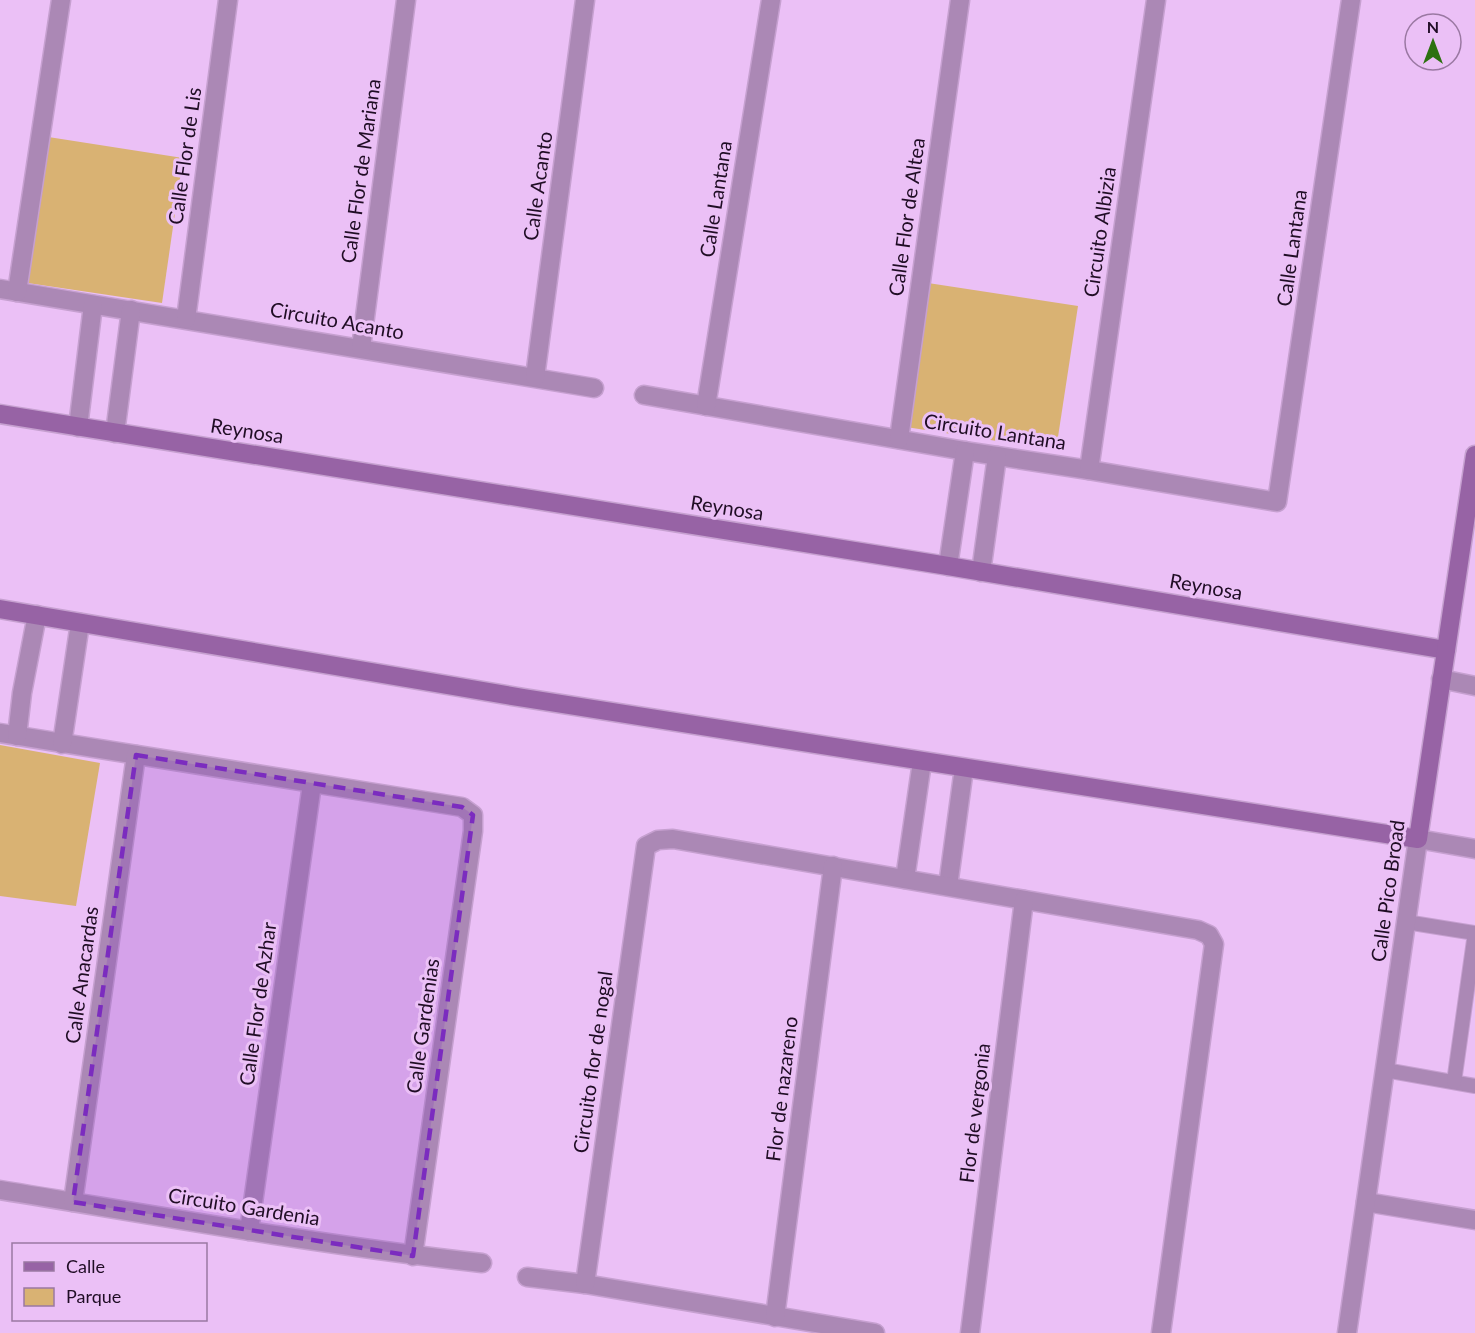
<svg xmlns="http://www.w3.org/2000/svg" width="1475" height="1333" font-family="Lato,sans-serif">
  <style>
    .green { fill: #d9b273 }
    .lines { fill: none; stroke-linecap: round; stroke-linejoin: round }
    .lane-casing { stroke: #c6a0d0; stroke-width: 16 }
    .street-casing { stroke: #c6a0d0; stroke-width: 21 }
    .secondary-casing { stroke: #c6a0d0; stroke-width: 21 }
    .lane { stroke: #ab88b5; stroke-width: 14 }
    .street { stroke: #ab88b5; stroke-width: 18 }
    .secondary { stroke: #9763a5; stroke-width: 18 }
    .marked { fill: #7b2cbf; fill-opacity: 0.2; stroke: #7b2cbf; stroke-width: 4.5; stroke-dasharray: 12 8; stroke-linejoin: round }
    .labels { text-anchor: middle; stroke-width: 6; stroke-linejoin: round; paint-order: stroke }
    .street-label { font-size: 20px; fill: #200d25; stroke: #ebc0f6 }
  </style>
  <rect width="100%" height="100%" fill="#ebc0f6"/>
  <g class="green">
    <polygon points="42,136 183,158 162,303 21,282"/>
    <polygon points="928,283 1078,306 1056,450 906,427"/>
    <polygon points="0,745 100,763 76,906 0,896"/>
  </g>
  <g class="lines">
    <g class="lane-casing">
      <g id="lane">
        <polyline points="1406,922 1475,933"/>
        <polyline points="1385,1070 1475,1086"/>
        <polyline points="1454,1082 1475,933"/>
      </g>
    </g>
    <g class="street-casing">
      <g id="street">
        <polyline points="0,289 594,388"/>
        <polyline points="17,292 61,0"/>
        <polyline points="186,319 228,0"/>
        <polyline points="361,348 406,0"/>
        <polyline points="535,377 585,0"/>
        <polyline points="644,395 965,451 1089,470 1277,502 1351,0"/>
        <polyline points="706,406 771,0"/>
        <polyline points="78,427 93,305"/>
        <polyline points="115,433 131,310"/>
        <polyline points="899,439 960,0"/>
        <polyline points="1089,470 1156,0"/>
        <polyline points="948,566 965,451"/>
        <polyline points="981,572 997,456"/>
        <polyline points="1441,679 1475,686"/>
        <polyline points="0,733 462,807 473,815 473,831 413,1256"/>
        <polyline points="17,736 22,693 37,615"/>
        <polyline points="62,744 80,623"/>
        <polyline points="905,879 922,762"/>
        <polyline points="948,886 964,768"/>
        <path d="M0 1190C160 1216 320 1245 482 1263"/>
        <polyline points="73,1202 136,755"/>
        <polyline points="1366,1202 1475,1220"/>
        <polyline points="249,1231 312,784"/>
        <polyline points="527,1277 585,1284 875,1333"/>
        <polyline points="585,1284 646,846 658,840 673,839 1198,930 1209,935 1214,944 1161,1333"/>
        <polyline points="775,1317 833,866"/>
        <polyline points="970,1333 1024,900"/>
        <polyline points="1347,1333 1418,839 1475,849"/>
      </g>
    </g>
    <g class="secondary-casing">
      <g id="secondary">
        <polyline points="0,414 948,566 1446,650"/>
        <polyline points="0,609 524,698 1418,839 1475,455"/>
      </g>
    </g>
    <use href="#lane" class="lane"/>
    <use href="#street" class="street"/>
    <use href="#secondary" class="secondary"/>
  </g>
  <path class="marked" d="M136 755 462 807 473 815 413 1256 73 1202Z"/>
  <g class="labels">
    <g class="street-label">
      <text transform="translate(185 156) rotate(-82)" y="7">Calle Flor de Lis</text>
      <text transform="translate(361 171) rotate(-82)" y="7">Calle Flor de Mariana</text>
      <text transform="translate(538 186) rotate(-82)" y="7">Calle Acanto</text>
      <text transform="translate(716 199) rotate(-81)" y="7">Calle Lantana</text>
      <text transform="translate(907 217) rotate(-82)" y="7">Calle Flor de Altea</text>
      <text transform="translate(1100 232) rotate(-82)" y="7">Circuito Albizia</text>
      <text transform="translate(1292 248) rotate(-82)" y="7">Calle Lantana</text>
      <text transform="translate(337 321) rotate(10)" y="7">Circuito Acanto</text>
      <text transform="translate(247 431) rotate(9)" y="7">Reynosa</text>
      <text transform="translate(995 432) rotate(9)" y="7">Circuito Lantana</text>
      <text transform="translate(727 508) rotate(9)" y="7">Reynosa</text>
      <text transform="translate(1206 587) rotate(10)" y="7">Reynosa</text>
      <text transform="translate(1388 891) rotate(-82)" y="7">Calle Pico Broad</text>
      <text transform="translate(82 975) rotate(-82)" y="7">Calle Anacardas</text>
      <text transform="translate(258 1004) rotate(-82)" y="7">Calle Flor de Azhar</text>
      <text transform="translate(423 1026) rotate(-82)" y="7">Calle Gardenias</text>
      <text transform="translate(593 1062) rotate(-82)" y="7">Circuito flor de nogal</text>
      <text transform="translate(782 1089) rotate(-83)" y="7">Flor de nazareno</text>
      <text transform="translate(975 1113) rotate(-83)" y="7">Flor de vergonia</text>
      <text transform="translate(244 1207) rotate(9)" y="7">Circuito Gardenia</text>
    </g>
  </g>
  <rect x="12" y="1243" width="195" height="78" fill="#ebc0f6" stroke="#9a78a2" stroke-width="1.5"/>
  <rect x="24" y="1262" width="30" height="9" fill="#9763a5" stroke="#9a78a2" stroke-width="1.5"/>
  <text x="66" y="1273" font-size="18" fill="#200d25">Calle</text>
  <rect x="24" y="1288" width="30" height="18" fill="#d9b273" stroke="#9a78a2" stroke-width="1.5"/>
  <text x="66" y="1303" font-size="18" fill="#200d25">Parque</text>
  <g transform="translate(1433 42)"><circle r="28" fill="#ebc0f6" stroke="#9a78a2" stroke-width="1.5"/>
  <path d="M0-4.5L10 22L0 15L-10 22Z" fill="#2c7110"/>
  <text y="-9" font-size="16" font-weight="bold" text-anchor="middle" fill="#200d25">N</text>
  </g>
</svg>
